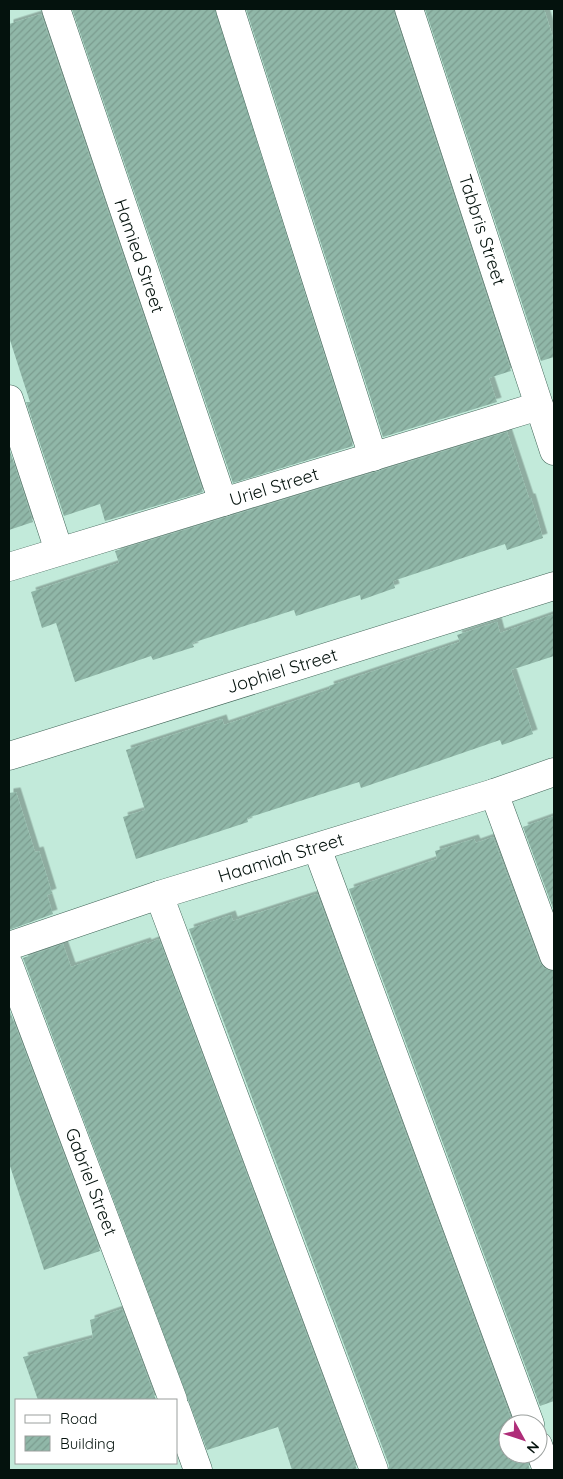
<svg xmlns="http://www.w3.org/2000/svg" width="563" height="1479" font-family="Quicksand,sans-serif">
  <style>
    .building { fill: url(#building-hatch); filter: url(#shadow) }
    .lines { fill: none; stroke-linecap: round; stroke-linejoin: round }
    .street-casing { stroke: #416558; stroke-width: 29 }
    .street { stroke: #fff; stroke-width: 28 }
    .labels { text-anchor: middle; stroke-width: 5; stroke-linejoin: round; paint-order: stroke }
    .street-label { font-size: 18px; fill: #04120d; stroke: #fff }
  </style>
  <defs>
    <pattern id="building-hatch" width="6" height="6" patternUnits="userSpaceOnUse" patternTransform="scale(1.25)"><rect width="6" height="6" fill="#90b7a8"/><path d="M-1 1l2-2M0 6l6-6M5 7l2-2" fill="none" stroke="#7b9c8f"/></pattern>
    <filter id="shadow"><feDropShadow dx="4.5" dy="-4.5" stdDeviation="0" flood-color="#0004"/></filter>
  </defs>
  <rect width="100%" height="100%" fill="#c2eada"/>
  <g class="building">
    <polygon points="72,9 215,9 353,446 233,483"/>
    <polygon points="246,9 394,9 394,14 511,371 489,378 497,402 383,437"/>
    <polygon points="425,9 544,9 554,41 554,357 541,361"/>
    <polygon points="41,14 203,492 105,521 100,504 64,516 26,402 30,402 9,337 9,24"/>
    <polygon points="507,432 529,498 531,498 543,538 507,550 505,544 393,581 395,588 361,600 360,595 296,616 294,610 192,643 194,647 153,660 151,656 75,682 56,623 42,628 31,592 119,563 115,551"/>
    <polygon points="9,448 33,522 9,530"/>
    <polygon points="554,614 554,656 511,670 533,734 502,745 500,740 361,788 359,782 247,818 248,822 136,859 123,817 145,810 126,750 222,719 224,725 330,689 329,686 460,642 457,635 497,622 500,633"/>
    <polygon points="16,792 35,852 39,851 52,893 47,895 53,914 9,930 9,793"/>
    <polygon points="554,816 554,911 523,827"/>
    <polygon points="493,837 539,961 544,968 554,971 554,1401 540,1406 349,889 437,859 435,851 474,839 476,843"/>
    <polygon points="317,894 513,1424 508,1424 508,1454 525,1454 530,1470 389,1470 389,1465 189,929 231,915 233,921"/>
    <polygon points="159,939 357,1470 292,1470 278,1427 207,1450 23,958 63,944 71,967 146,942 147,944"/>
    <polygon points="9,1009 100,1251 44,1270 9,1163"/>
    <polygon points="122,1309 156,1400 38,1400 23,1357 93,1338 90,1320"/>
  </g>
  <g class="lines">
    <g class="street-casing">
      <g id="street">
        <polyline points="56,9 223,502"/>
        <polyline points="230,9 373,457"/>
        <polyline points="409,9 554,451"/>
        <polyline points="9,399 59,551"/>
        <polyline points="9,567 539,406"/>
        <polyline points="9,756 554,586"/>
        <polyline points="494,793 554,956"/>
        <polyline points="317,848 530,1424"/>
        <polyline points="159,895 374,1470"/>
        <polyline points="9,946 159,895 494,793 554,772"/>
        <polyline points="9,965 173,1400"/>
        <polyline points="176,1409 198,1470"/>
        <polyline points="538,1445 547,1470"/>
      </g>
    </g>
    <use href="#street" class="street"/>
  </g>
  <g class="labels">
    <g class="street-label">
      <text transform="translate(482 230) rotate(72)" y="6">Tabbris Street</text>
      <text transform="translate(139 256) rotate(71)" y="6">Hamied Street</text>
      <text transform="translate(274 487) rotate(-17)" y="6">Uriel Street</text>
      <text transform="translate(282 671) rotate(-17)" y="6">Jophiel Street</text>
      <text transform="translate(281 858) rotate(-17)" y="6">Haamiah Street</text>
      <text transform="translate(91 1182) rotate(69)" y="6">Gabriel Street</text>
    </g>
  </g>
  <rect width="563" height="1479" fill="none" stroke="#04120d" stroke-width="20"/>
  <rect x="15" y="1399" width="162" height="65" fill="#ffffff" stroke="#9ba09e"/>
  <rect x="25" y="1415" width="25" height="8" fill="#ffffff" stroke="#9ba09e"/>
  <text x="60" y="1424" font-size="15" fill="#04120d">Road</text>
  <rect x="25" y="1436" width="25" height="15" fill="url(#building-hatch)" stroke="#9ba09e"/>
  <text x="60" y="1449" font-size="15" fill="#04120d">Building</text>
  <g transform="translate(523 1439) rotate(130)"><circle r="24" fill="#ffffff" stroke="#9ba09e"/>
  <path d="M0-4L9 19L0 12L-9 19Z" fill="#af2d79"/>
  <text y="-8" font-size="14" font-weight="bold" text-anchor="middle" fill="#04120d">N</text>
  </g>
</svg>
